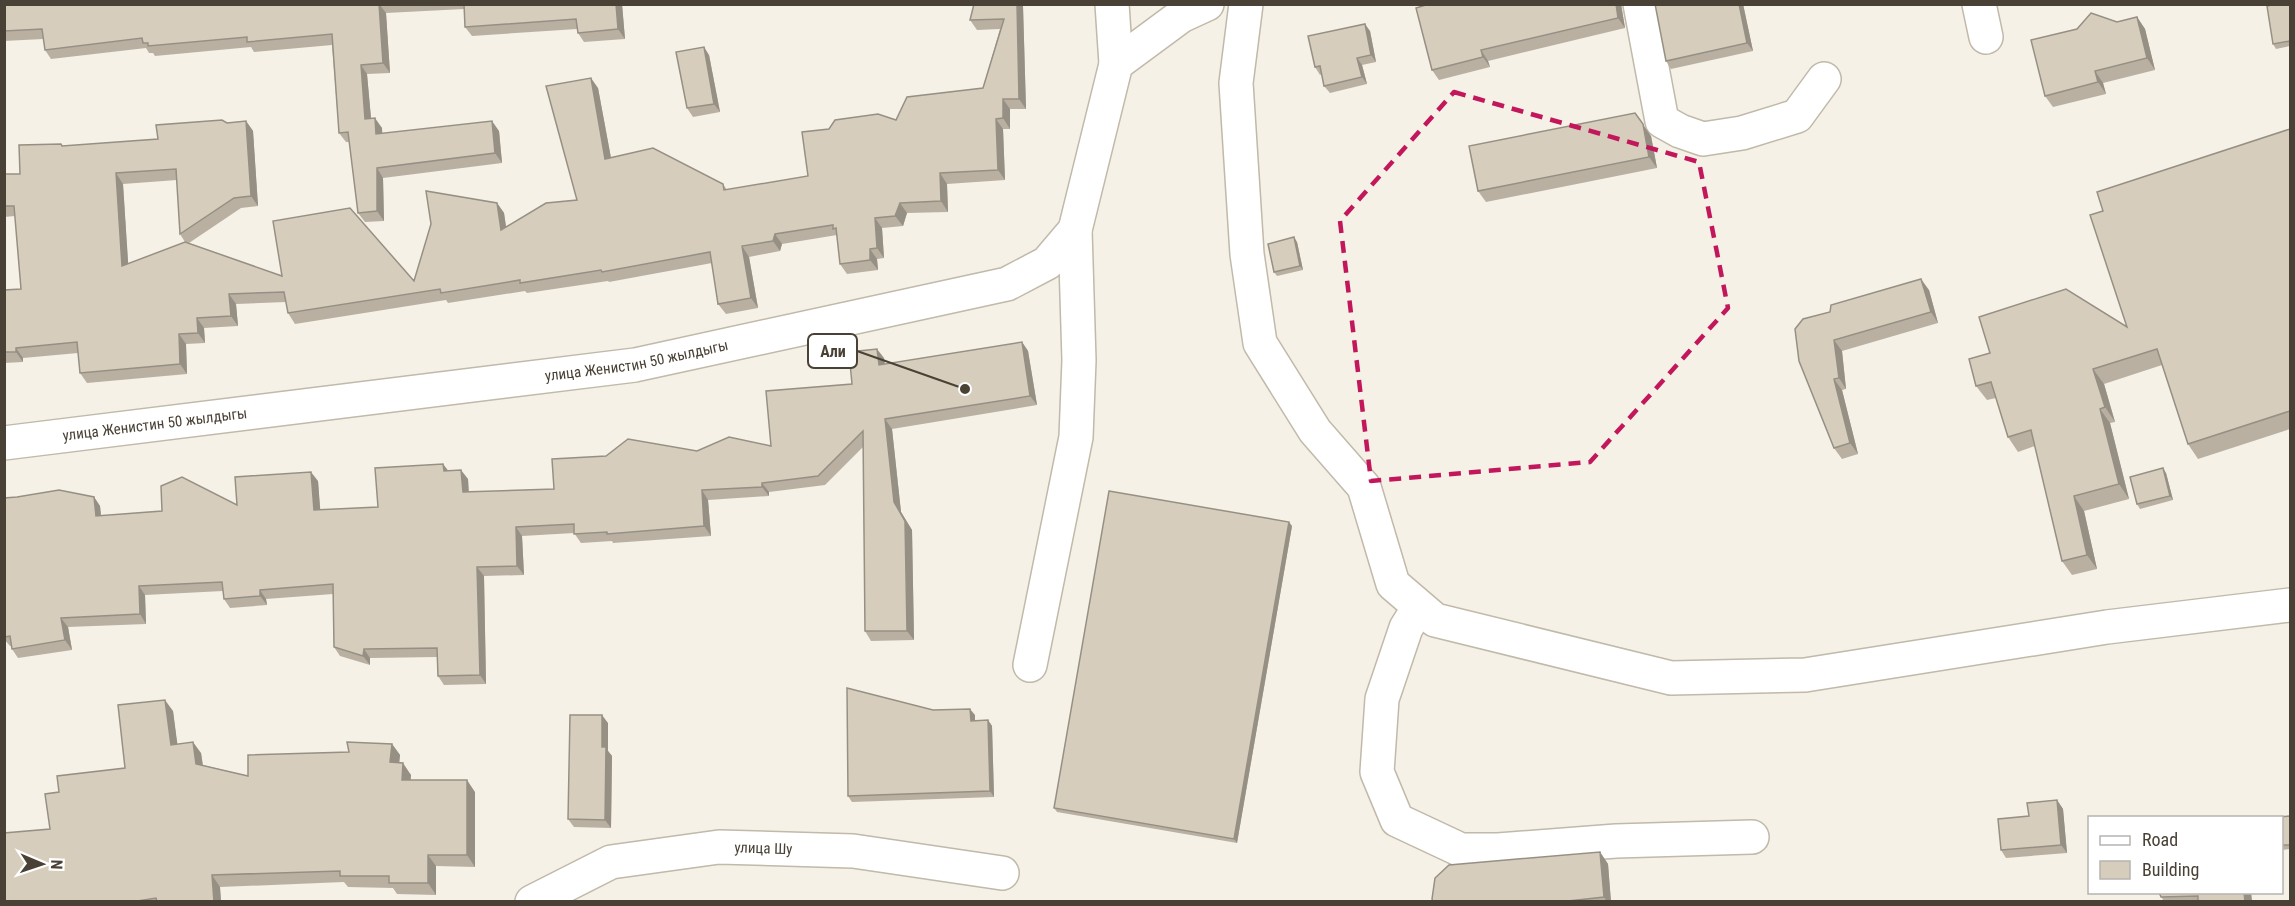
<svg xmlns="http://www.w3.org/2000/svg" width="2295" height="906" font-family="'Roboto Condensed',sans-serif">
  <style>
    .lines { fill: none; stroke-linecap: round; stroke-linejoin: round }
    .minor-casing { stroke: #c1b9a9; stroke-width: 36 }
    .minor { stroke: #fff; stroke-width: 33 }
    .wall { fill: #b9b0a2; fill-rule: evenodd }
    .shaded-wall { fill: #969084 }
    .building { fill: #d7cdbc; stroke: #969084; stroke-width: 1.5 }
    .marked { fill: none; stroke: #c2185b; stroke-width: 4.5; stroke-dasharray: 12 8; stroke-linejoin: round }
    .labels { text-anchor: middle; stroke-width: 6; stroke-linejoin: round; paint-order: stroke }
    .street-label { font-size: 15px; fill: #494135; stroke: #fff }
    .leader { fill: none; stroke: #494135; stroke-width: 2 }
    .callout-dot { fill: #494135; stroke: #fff; stroke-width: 2 }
    .callout { fill: #fff; stroke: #494135; stroke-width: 2 }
    .callout-label { font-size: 16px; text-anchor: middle; font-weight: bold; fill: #494135 }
  </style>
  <rect width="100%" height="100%" fill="#f5f1e7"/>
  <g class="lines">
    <g class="minor-casing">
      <g id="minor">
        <polyline points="1246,4 1236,83 1247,254 1260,343 1315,431 1364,487 1393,584 1435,620 1671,678 1805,675 2107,627 2290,605"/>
        <polyline points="1640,4 1662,121 1680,131 1703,139 1742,133 1797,116 1824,79"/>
        <polyline points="1979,4 1986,37"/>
        <polyline points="1116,64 1181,16 1207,4"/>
        <path id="s1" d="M4 443 635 365 1007 284 1047 263 1075 230 1116 64 1112 4"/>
        <polyline points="1419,607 1406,628 1382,699 1377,772 1397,820 1461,850 1498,850 1616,841 1752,837"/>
        <polyline points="1030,665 1076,437 1079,360 1075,230"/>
        <path id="s2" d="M532 902 611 862 719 847 853 851 1002 873"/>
      </g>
    </g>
    <use href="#minor" class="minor"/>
  </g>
  <g class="wall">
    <polygon points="4,4 622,4 625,39 584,42 578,33 577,29 472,36 465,27 464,9 386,13 390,73 367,74 371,119 382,128 382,133 499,131 502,163 383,178 384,221 365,222 358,213 349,142 346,142 339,133 332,45 254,52 251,47 155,56 153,53 149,53 146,48 51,59 45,50 43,39 4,41"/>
    <polygon points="1621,4 1625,28 1488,61 1490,67 1439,80 1432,70 1416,8"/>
    <polygon points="1743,4 1753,51 1671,69 1666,61"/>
    <polygon points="2290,4 2290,46 2276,49 2273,44"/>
    <path d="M1023 6 1026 109H1010V129H1003L1005 180 947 184 948 212 907 213 903 226 882 228 884 258 877 259 878 270 847 274 840 264 837 235 782 244 780 251 749 257 758 308 726 314 718 304 712 263 609 282 608 281 527 293 525 291 448 303 446 300 295 324 288 313 286 302 236 304 238 326 204 328 205 343 186 344 187 374 87 383 80 373 78 353 23 358V362L4 363V290L21 289 15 216 4 217V174H20L61 144 63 146 158 139 227 123 246 121 253 131 258 206 241 208 189 243 282 276 414 281 497 203 504 213 506 227 577 200 598 88 611 158 723 184 727 190 808 176 896 120 983 88 1000 29 977 30 970 20ZM177 180 180 234 185 242 128 264 123 184Z"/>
    <polygon points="2137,17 2145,29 2155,70 2103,83 2106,94 2053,107 2045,96 2117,22"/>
    <polygon points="1370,31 1376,62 1362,65 1367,84 1330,93 1324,86 1322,74 1320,75 1315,67"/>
    <polygon points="709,55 720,112 693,117 687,108"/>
    <polygon points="2290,129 2290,429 2198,459 2188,444 2162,365 2104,384 2115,422 2110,423 2129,499 2084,511 2097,569 2072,575 2062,561 2035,446 2018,452 2008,437 1996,398 1987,400 1976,386 2127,327 2103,211"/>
    <polygon points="1651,136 1657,168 1486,202 1478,191"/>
    <polygon points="1297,242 1303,270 1277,276 1274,272"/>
    <polygon points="1929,290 1938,323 1842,351 1846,389 1842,390 1858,454 1842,459 1834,448 1795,329"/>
    <polygon points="1022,342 1028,351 1037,405 892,429 901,512 912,530 914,640 871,641 865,631 863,447 825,485 769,492 769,496 708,500 711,536 613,543 612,541 581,543 574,533 522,536 524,575 484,576 486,684 444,685 438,676 437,657 370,658 370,665 340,656 334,647 333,594 266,599 267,605 230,608 224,599 223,591 145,595 146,624 68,627 72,650 18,658 12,649 11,646 10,646 4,639 4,498 94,497 100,506 101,516 237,505 318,481 320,510 378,507 443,464 448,471 468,479 469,492 554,489 697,451 771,446 884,358 885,364"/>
    <polygon points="2166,473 2173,500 2140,509 2137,504"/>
    <polygon points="1292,526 1237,843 1057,812 1054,808"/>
    <polygon points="933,710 975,715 975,721 988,720 992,726 994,797 852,802 848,796"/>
    <polygon points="173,711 177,744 201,753 203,765 248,776 349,752 392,744 400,755 399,763 411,775 410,780 475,792 475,867 436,866 436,895 397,894 393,888 348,887 344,882 220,887 221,902 4,902 50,829 59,792 125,768"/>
    <polygon points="608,723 608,751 612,756 611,828 574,827 568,819"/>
    <polygon points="2057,800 2063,809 2067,853 2006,858 2001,850 2029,816"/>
    <polygon points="2290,816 2290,849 2282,850 2282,818"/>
    <polygon points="1600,852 1608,864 1611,902 1433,902"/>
    <polygon points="2159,892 2251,892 2252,902 2164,902"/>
  </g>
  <g class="shaded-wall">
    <polygon points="379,4 386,13 390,73 383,63"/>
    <polygon points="616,4 622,4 625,39 618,29"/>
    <polygon points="1017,4 1023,4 1023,6 1026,109 1019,99"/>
    <polygon points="1616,4 1621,4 1625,28 1618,18"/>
    <polygon points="1739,4 1743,4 1753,51 1747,43"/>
    <polygon points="2137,17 2145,29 2155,70 2147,58"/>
    <polygon points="1365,24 1370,31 1376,62 1371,55"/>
    <polygon points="704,47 709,55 720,112 714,104"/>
    <polygon points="1481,50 1488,61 1490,67 1483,57"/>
    <polygon points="1357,58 1362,65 1367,84 1362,77"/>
    <polygon points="361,65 367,74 372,129 365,119"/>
    <polygon points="2095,71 2103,83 2106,94 2098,82"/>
    <polygon points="591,78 598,88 613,169 605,159"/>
    <polygon points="1003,99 1010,109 1010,129 1003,118"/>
    <polygon points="1635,113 1651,136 1657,168 1649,157"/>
    <polygon points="375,118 382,128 383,143 376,134"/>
    <polygon points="996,119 1003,129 1005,180 998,170"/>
    <polygon points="246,121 253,131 258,206 251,196"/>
    <polygon points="492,121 499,131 502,163 495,153"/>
    <polygon points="377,168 383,178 384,221 377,211"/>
    <polygon points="116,173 123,184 129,276 122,266"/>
    <polygon points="940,173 947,184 948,212 941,201"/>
    <polygon points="497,203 504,213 508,240 501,230"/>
    <polygon points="900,203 907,213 903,226 895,216"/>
    <polygon points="875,218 882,228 884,258 877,248"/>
    <polygon points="775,234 782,244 780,251 773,241"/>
    <polygon points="1294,237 1297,242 1303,270 1300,266"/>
    <polygon points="742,246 749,257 758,308 751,298"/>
    <polygon points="870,249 877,259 878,270 870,260"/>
    <polygon points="1921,279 1929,290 1938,323 1931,312"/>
    <polygon points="229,294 236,304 238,326 231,316"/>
    <polygon points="197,318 204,328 205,343 198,333"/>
    <polygon points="179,334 186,344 187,374 180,364"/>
    <polygon points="1834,340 1842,351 1846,389 1839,378"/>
    <polygon points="1022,342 1028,351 1037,405 1030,396"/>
    <polygon points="16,348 23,358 23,362 16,352"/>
    <polygon points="877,349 884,358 886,375 879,365"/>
    <polygon points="2093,369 2104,384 2115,422 2105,407"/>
    <polygon points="1834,379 1842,390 1858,454 1850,443"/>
    <polygon points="2100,409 2110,423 2129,499 2119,484"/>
    <polygon points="885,419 892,429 901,512 912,530 914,640 907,631"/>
    <polygon points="443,464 450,473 444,471"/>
    <polygon points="2163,468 2166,473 2173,500 2170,496"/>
    <polygon points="461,470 468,479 469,502 463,492"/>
    <polygon points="311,472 318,481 321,519 314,510"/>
    <polygon points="762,483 769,492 769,496 762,487"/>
    <polygon points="702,490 708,500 711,536 704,526"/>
    <polygon points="2074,496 2084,511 2097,569 2087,555"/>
    <polygon points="94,497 100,506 102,526 96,516"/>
    <polygon points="1289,522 1292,526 1237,843 1234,839"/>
    <polygon points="516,527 522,536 524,575 517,566"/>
    <polygon points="477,567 484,576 486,684 480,675"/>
    <polygon points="139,586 145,595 146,624 140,614"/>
    <polygon points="260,590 266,599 267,605 260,596"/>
    <polygon points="61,618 68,627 72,650 65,640"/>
    <polygon points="364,649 370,658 370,665 363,656"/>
    <polygon points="165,700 173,711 179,756 171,745"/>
    <polygon points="970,709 975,715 975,727 971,721"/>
    <polygon points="602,715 608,723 608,751 612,756 611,828 605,820 602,747"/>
    <polygon points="988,720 992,726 994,797 990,791"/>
    <polygon points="193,742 201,753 204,775 196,764"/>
    <polygon points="392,744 400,755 398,774 390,762"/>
    <polygon points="403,763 411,775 410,792 402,780"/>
    <polygon points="467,780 475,792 475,867 467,855"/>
    <polygon points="2057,800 2063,809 2067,853 2061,845"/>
    <polygon points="1600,852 1608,864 1611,902 1607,902 1604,897"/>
    <polygon points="428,855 436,866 436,895 428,883"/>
    <polygon points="212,875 220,887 221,902 214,902"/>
    <polygon points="2244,892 2251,892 2252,902 2245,902"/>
  </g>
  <g class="building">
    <polygon points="4,4 379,4 383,63 361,65 365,119 375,118 376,134 492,121 495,153 377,168 377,211 358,213 348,132 339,133 332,34 247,42 247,37 148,46 148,43 143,43 142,38 45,50 42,29 4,31"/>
    <polygon points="464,4 616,4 618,29 578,33 576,19 465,27"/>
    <polygon points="974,4 1017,4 1019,99 1003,99 1003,118 996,119 998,170 940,173 941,201 900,203 895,216 875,218 877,248 870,249 870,260 840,264 836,228 833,229 833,225 775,234 773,241 742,246 751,298 718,304 710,252 602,272 601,270 520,283 520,280 441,293 440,289 288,313 284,292 229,294 231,316 197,318 198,333 179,334 180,364 80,373 77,342 16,348 16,352 4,352 4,290 21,289 14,206 4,206 4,174 20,174 19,145 61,144 62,146 158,139 156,125 222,120 227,123 246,121 251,196 234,198 180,234 176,169 116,173 122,266 185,242 282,276 273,221 350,208 414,281 431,224 426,191 497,203 501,230 546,203 577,200 546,86 591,78 605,159 653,148 723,184 724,190 808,176 802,132 829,129 835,120 878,114 896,120 907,97 983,88 1004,19 970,20"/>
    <polygon points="1429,4 1616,4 1618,18 1481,50 1483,57 1432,70 1416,8"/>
    <polygon points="1655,4 1739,4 1747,43 1666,61"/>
    <polygon points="2276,4 2290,4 2290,41 2273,44 2267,6"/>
    <polygon points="2091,13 2117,22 2137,17 2147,58 2095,71 2098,82 2045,96 2031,40 2077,29"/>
    <polygon points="1365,24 1371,55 1357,58 1362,77 1324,86 1320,66 1315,67 1308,36"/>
    <polygon points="704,47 714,104 687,108 676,52"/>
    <polygon points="1635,113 1643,124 1649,157 1478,191 1469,146"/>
    <polygon points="2290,129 2290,411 2188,444 2157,349 2093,369 2105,407 2100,409 2119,484 2074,496 2087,555 2062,561 2031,430 2008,437 1991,382 1976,386 1969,359 1990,353 1979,317 2066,289 2127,327 2090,215 2103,211 2097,192"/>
    <polygon points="1294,237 1300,266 1274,272 1268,244"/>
    <polygon points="1921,279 1931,312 1834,340 1839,378 1834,379 1850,443 1834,448 1799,361 1795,329 1803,319 1830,312 1831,305"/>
    <polygon points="1022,342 1030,396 885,419 894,502 905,521 907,631 865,631 863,431 818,476 762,483 762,487 702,490 704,526 607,534 607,532 574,534 574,524 516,527 517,566 477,567 480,675 438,676 437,648 364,649 363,656 334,647 333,584 260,590 260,596 224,599 222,582 139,586 140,614 61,618 65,640 12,649 10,636 4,637 4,498 17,497 59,490 94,497 96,516 162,511 161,486 182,477 237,505 235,477 311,472 314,510 378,507 375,468 443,464 444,471 461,470 463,492 554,489 552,459 606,456 628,439 697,451 729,437 771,446 766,391 852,384 849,352 877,349 879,365"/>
    <polygon points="2163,468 2170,496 2137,504 2130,477"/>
    <polygon points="1109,491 1289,522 1234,839 1054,808"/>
    <polygon points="847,688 933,710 970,709 971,721 988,720 990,791 848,796"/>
    <polygon points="165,700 171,745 193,742 196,764 248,776 248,755 349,752 347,742 392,744 390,762 403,763 402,780 467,780 467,855 428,855 428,883 389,883 389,876 340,876 340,871 212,875 214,902 157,902 156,898 131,902 4,902 4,833 50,829 45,794 59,792 57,776 125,768 118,705"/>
    <polygon points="570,715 602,715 602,747 606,747 605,820 568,819"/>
    <polygon points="2057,800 2061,845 2001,850 1998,819 2029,816 2027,803"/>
    <polygon points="2290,816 2290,845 2282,845 2282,818 2276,817"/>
    <polygon points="1600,852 1604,897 1559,902 1433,902 1432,899 1435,878 1449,865"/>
    <polygon points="2159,892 2244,892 2245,902 2198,902 2198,896 2161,897"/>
  </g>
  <path class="marked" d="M1454 92 1699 162 1728 308 1590 462 1371 481 1340 221Z"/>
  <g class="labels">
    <g class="street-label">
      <text dy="5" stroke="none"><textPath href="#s1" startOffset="638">улица Женистин 50 жылдыгы</textPath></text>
      <text dy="5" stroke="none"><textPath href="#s1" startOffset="152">улица Женистин 50 жылдыгы</textPath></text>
      <text dy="5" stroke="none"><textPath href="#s2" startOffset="242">улица Шу</textPath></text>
    </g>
  </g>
  <path class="leader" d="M965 389L857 351"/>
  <circle class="callout-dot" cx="965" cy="389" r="6"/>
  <rect class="callout" x="808" y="334" width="49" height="34" rx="6"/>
  <g class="callout-label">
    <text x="833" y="357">Али</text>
  </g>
  <rect width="2295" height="906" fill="none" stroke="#494135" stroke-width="12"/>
  <rect x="2088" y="816" width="195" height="78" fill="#ffffff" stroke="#b6b3ae" stroke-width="1.5"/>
  <rect x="2100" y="836" width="30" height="9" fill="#ffffff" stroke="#b6b3ae" stroke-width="1.5"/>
  <text x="2142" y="846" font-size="18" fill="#494135">Road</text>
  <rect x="2100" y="861" width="30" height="18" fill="#d7cdbc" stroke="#b6b3ae" stroke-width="1.5"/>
  <text x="2142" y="876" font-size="18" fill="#494135">Building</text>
  <g transform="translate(42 864) rotate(92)" stroke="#ffffff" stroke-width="4.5" paint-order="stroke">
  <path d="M0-4.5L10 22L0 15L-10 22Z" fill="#494135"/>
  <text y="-9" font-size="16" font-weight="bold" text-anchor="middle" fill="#494135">N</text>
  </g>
</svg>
